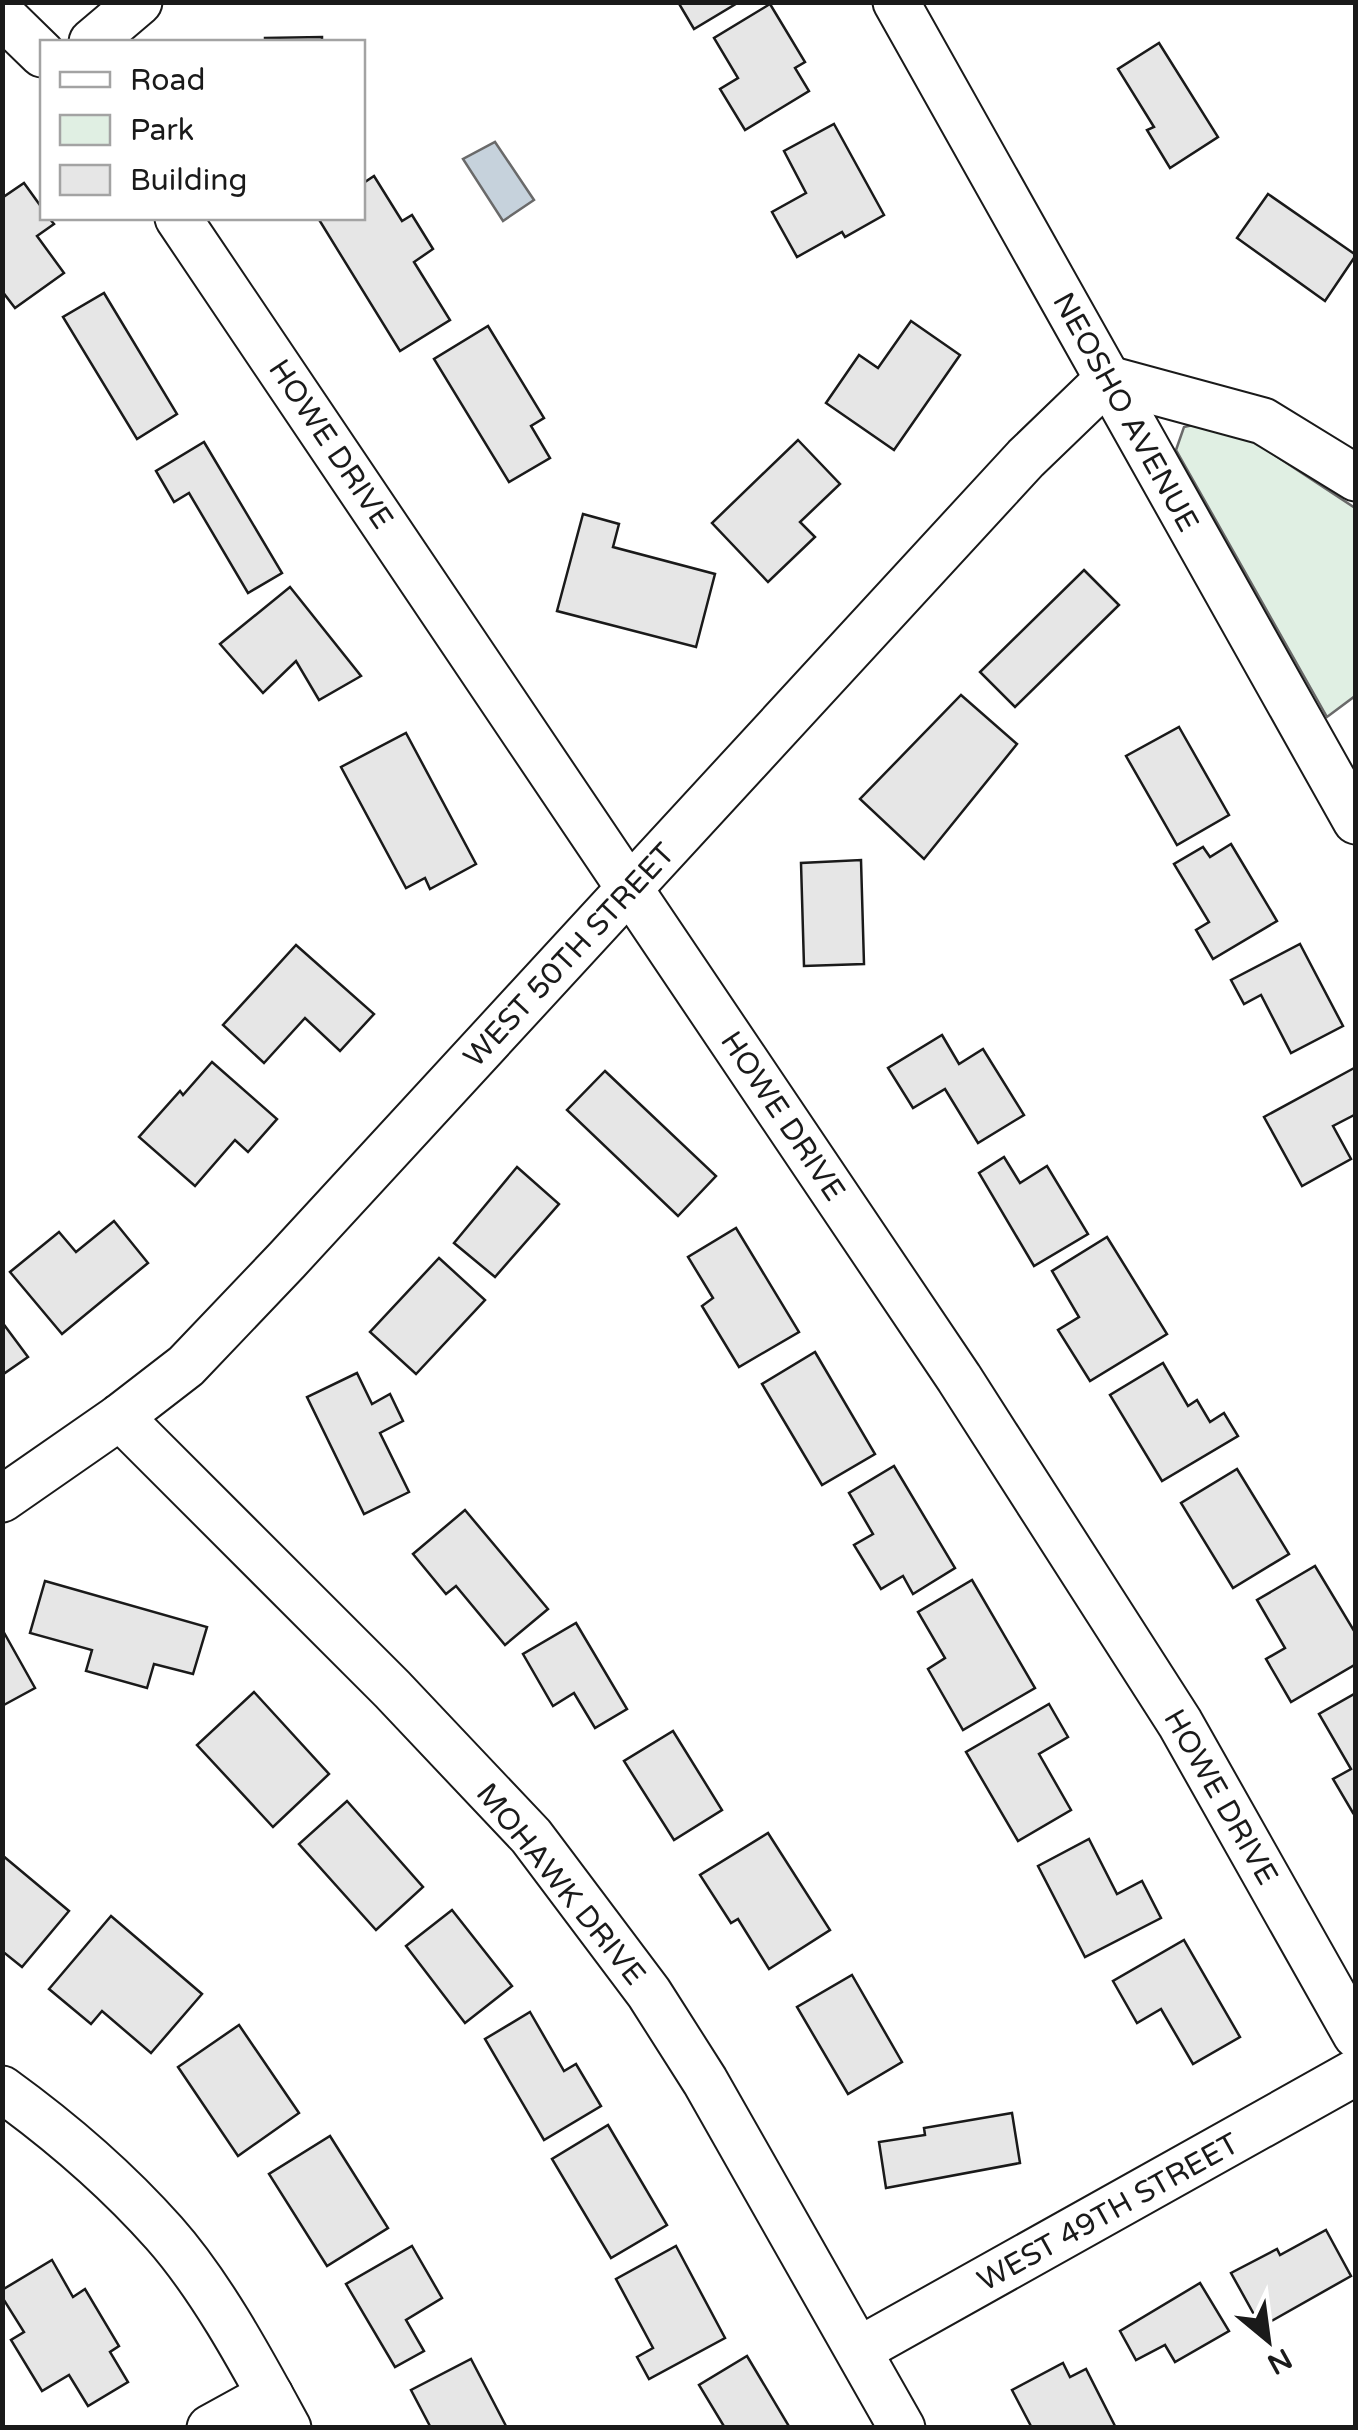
<svg xmlns="http://www.w3.org/2000/svg" width="1358" height="2430" font-family="'Varela Round',sans-serif">
  <style>
    .green { fill: #e0efe3; stroke: #6a6a6a; stroke-width: 2.5 }
    .water { fill: #c6d2dc; stroke: #6a6a6a; stroke-width: 2.5 }
    .building { fill: #e6e6e6; stroke: #1a1a1a; stroke-width: 2.5 }
    .lines { fill: none; stroke-linecap: round; stroke-linejoin: round }
    .minor-casing { stroke: #1a1a1a; stroke-width: 49 }
    .minor { stroke: #fff; stroke-width: 45 }
    .labels { text-anchor: middle; stroke-width: 8; stroke-linejoin: round; paint-order: stroke }
    .street-label { font-size: 30px; fill: #1a1a1a; stroke: #fff }
  </style>
  <rect width="100%" height="100%" fill="#fff"/>
  <polygon class="green" points="1220,419 1355,508 1355,696 1327,717 1176,450 1184,427"/>
  <polygon class="water" points="495,142 534,200 503,221 463,159"/>
  <g class="building">
    <polygon points="678,2 739,2 694,29"/>
    <polygon points="770,4 805,62 795,68 809,91 745,130 720,89 738,78 714,38"/>
    <polygon points="322,37 322,42 265,42 265,38"/>
    <polygon points="1159,43 1218,137 1170,168 1147,130 1154,127 1118,69"/>
    <polygon points="834,124 884,215 845,237 842,232 797,257 772,212 806,193 784,151"/>
    <polygon points="374,176 402,221 412,215 433,249 414,262 450,320 400,351 318,218 362,218 362,184"/>
    <polygon points="24,183 42,208 42,218 49,218 54,224 37,236 64,273 15,308 2,291 2,198"/>
    <polygon points="1268,194 1356,255 1325,301 1237,238"/>
    <polygon points="104,293 177,414 137,439 63,317"/>
    <polygon points="911,321 960,355 894,450 826,403 859,355 878,368"/>
    <polygon points="488,326 544,418 531,426 550,458 509,482 434,359"/>
    <polygon points="798,440 840,484 800,522 815,537 768,582 712,523"/>
    <polygon points="204,442 282,573 248,593 189,493 174,502 156,471"/>
    <polygon points="583,514 619,524 613,547 715,574 696,647 557,611"/>
    <polygon points="1084,570 1119,605 1015,707 980,672"/>
    <polygon points="290,587 361,676 319,700 296,661 263,693 220,644"/>
    <polygon points="961,695 1017,744 924,859 860,799"/>
    <polygon points="1179,727 1229,815 1177,845 1126,756"/>
    <polygon points="406,733 476,864 430,889 425,878 406,888 341,767"/>
    <polygon points="1231,844 1277,921 1213,959 1196,930 1209,922 1174,864 1203,847 1210,857"/>
    <polygon points="861,860 864,964 804,966 801,863"/>
    <polygon points="1300,944 1343,1026 1291,1053 1261,995 1244,1004 1231,980"/>
    <polygon points="296,945 374,1014 340,1051 305,1018 264,1063 223,1025"/>
    <polygon points="942,1035 959,1064 983,1049 1024,1115 978,1143 945,1089 913,1108 888,1068"/>
    <polygon points="212,1062 277,1119 248,1152 235,1140 195,1186 139,1137 180,1091 183,1095"/>
    <polygon points="1356,1067 1356,1114 1333,1126 1351,1159 1302,1186 1264,1117"/>
    <polygon points="605,1071 716,1176 678,1216 567,1110"/>
    <polygon points="1004,1157 1020,1183 1047,1166 1088,1234 1034,1266 979,1173"/>
    <polygon points="517,1167 559,1204 495,1277 454,1243"/>
    <polygon points="114,1221 148,1263 62,1334 10,1272 59,1232 76,1252"/>
    <polygon points="736,1228 799,1332 739,1367 702,1306 713,1298 688,1257"/>
    <polygon points="1107,1237 1167,1334 1090,1381 1058,1330 1079,1317 1052,1271"/>
    <polygon points="439,1258 485,1300 416,1374 370,1332"/>
    <polygon points="2,1322 28,1357 2,1375"/>
    <polygon points="815,1352 875,1454 822,1485 762,1384"/>
    <polygon points="1163,1363 1188,1406 1197,1400 1210,1422 1224,1413 1238,1436 1162,1481 1110,1395"/>
    <polygon points="357,1373 372,1404 390,1394 403,1421 380,1433 409,1492 364,1514 307,1397"/>
    <polygon points="894,1466 955,1568 913,1594 903,1576 881,1589 854,1545 873,1534 849,1493"/>
    <polygon points="1237,1469 1289,1554 1233,1588 1181,1503"/>
    <polygon points="465,1510 548,1609 505,1645 456,1586 446,1594 413,1554"/>
    <polygon points="1315,1566 1356,1634 1356,1664 1291,1702 1266,1659 1285,1648 1257,1600"/>
    <polygon points="972,1580 1035,1688 963,1730 928,1669 945,1658 918,1612"/>
    <polygon points="45,1581 207,1627 193,1674 154,1664 147,1688 86,1671 92,1650 30,1633"/>
    <polygon points="576,1623 627,1709 595,1728 574,1693 553,1706 523,1654"/>
    <polygon points="2,1629 35,1688 2,1706"/>
    <polygon points="254,1692 329,1774 273,1827 197,1745"/>
    <polygon points="1356,1693 1356,1811 1353,1813 1333,1779 1351,1769 1319,1714"/>
    <polygon points="1049,1704 1068,1737 1039,1754 1071,1810 1018,1841 966,1752"/>
    <polygon points="673,1731 722,1810 674,1840 624,1761"/>
    <polygon points="347,1801 423,1887 376,1930 299,1844"/>
    <polygon points="768,1833 830,1930 769,1969 738,1919 731,1923 700,1875"/>
    <polygon points="1089,1839 1117,1894 1142,1881 1161,1918 1085,1957 1038,1866"/>
    <polygon points="2,1855 69,1911 22,1967 2,1951"/>
    <polygon points="452,1910 512,1986 465,2023 406,1946"/>
    <polygon points="111,1916 202,1994 151,2053 102,2011 91,2024 49,1989"/>
    <polygon points="1184,1940 1240,2037 1193,2064 1161,2009 1137,2023 1113,1981"/>
    <polygon points="852,1975 902,2062 848,2094 797,2007"/>
    <polygon points="530,2012 564,2071 576,2064 601,2106 544,2140 485,2039"/>
    <polygon points="239,2025 299,2113 238,2156 178,2067"/>
    <polygon points="1012,2113 1020,2163 886,2188 879,2142 925,2135 924,2128"/>
    <polygon points="608,2125 667,2225 611,2258 552,2159"/>
    <polygon points="330,2136 388,2228 327,2266 269,2174"/>
    <polygon points="1326,2230 1351,2276 1261,2327 1231,2273 1277,2249 1280,2255"/>
    <polygon points="412,2246 442,2298 406,2320 424,2351 395,2367 346,2284"/>
    <polygon points="676,2246 725,2338 649,2379 637,2357 653,2348 616,2279"/>
    <polygon points="52,2260 73,2297 85,2289 119,2346 110,2352 128,2382 88,2406 69,2375 42,2391 11,2340 24,2332 2,2297 2,2290"/>
    <polygon points="1200,2283 1229,2331 1175,2362 1165,2345 1136,2360 1120,2331"/>
    <polygon points="747,2356 790,2428 725,2428 699,2385"/>
    <polygon points="471,2359 507,2428 431,2428 411,2390"/>
    <polygon points="1063,2363 1070,2377 1086,2369 1116,2428 1032,2428 1012,2390"/>
  </g>
  <g class="lines">
    <g class="minor-casing">
      <g id="minor">
        <polyline points="896,2 1356,821"/>
        <polyline points="2,15 42,54"/>
        <polyline points="92,42 139,2"/>
        <polyline points="178,218 959,1378 1180,1723 1356,2035"/>
        <polyline points="120,1417 392,1689 531,1836 649,1993 705,2081 902,2428"/>
        <polyline points="2,1499 120,1417 186,1366 287,1260 1026,458 1108,379 1263,421 1356,478"/>
        <path d="M2 2089C60 2131 116 2179 164 2233 212 2287 253 2364 288 2428"/>
        <polyline points="859,2350 1356,2072"/>
        <polyline points="210,2428 270,2395"/>
      </g>
    </g>
    <use href="#minor" class="minor"/>
  </g>
  <g class="labels">
    <g class="street-label">
      <text transform="translate(1126 412) rotate(61)" y="10">NEOSHO AVENUE</text>
      <text transform="translate(331 444) rotate(56)" y="10">HOWE DRIVE</text>
      <text transform="translate(569 955) rotate(-47)" y="10">WEST 50TH STREET</text>
      <text transform="translate(783 1116) rotate(56)" y="10">HOWE DRIVE</text>
      <text transform="translate(1221 1797) rotate(60)" y="10">HOWE DRIVE</text>
      <text transform="translate(561 1884) rotate(51)" y="10">MOHAWK DRIVE</text>
      <text transform="translate(1108 2212) rotate(-29)" y="10">WEST 49TH STREET</text>
    </g>
  </g>
  <rect width="1358" height="2430" fill="none" stroke="#1a1a1a" stroke-width="10"/>
  <rect x="40" y="40" width="325" height="180" fill="#ffffff" stroke="#a3a3a3" stroke-width="2.5"/>
  <rect x="60" y="72" width="50" height="15" fill="#ffffff" stroke="#a3a3a3" stroke-width="2.5"/>
  <text x="130" y="90" font-size="30" fill="#1a1a1a">Road</text>
  <rect x="60" y="115" width="50" height="30" fill="#e0efe3" stroke="#a3a3a3" stroke-width="2.5"/>
  <text x="130" y="140" font-size="30" fill="#1a1a1a">Park</text>
  <rect x="60" y="165" width="50" height="30" fill="#e6e6e6" stroke="#a3a3a3" stroke-width="2.5"/>
  <text x="130" y="190" font-size="30" fill="#1a1a1a">Building</text>
  <g transform="translate(1268 2340) rotate(151)" stroke="#ffffff" stroke-width="8" paint-order="stroke">
  <path d="M0-8L18 38L0 25L-18 38Z" fill="#1a1a1a"/>
  <text y="-15" font-size="28" font-weight="bold" text-anchor="middle" fill="#1a1a1a">N</text>
  </g>
</svg>
